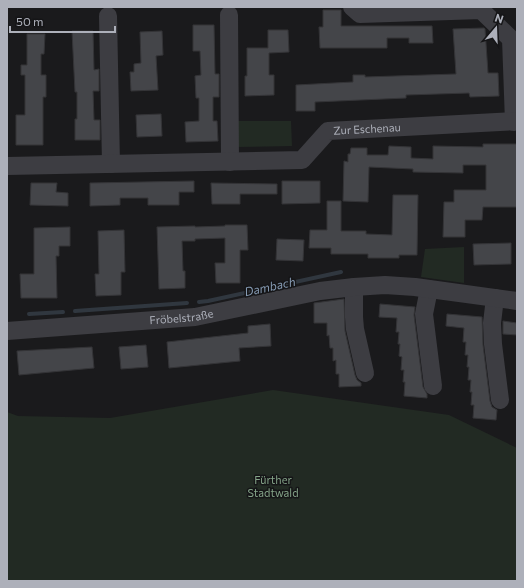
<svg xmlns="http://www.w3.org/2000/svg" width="524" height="588" font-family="Commissioner,sans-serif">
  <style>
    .green { fill: #222a23 }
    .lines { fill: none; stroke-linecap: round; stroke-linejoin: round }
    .stream { stroke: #30373f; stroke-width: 4 }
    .building { fill: #444549; stroke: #343437 }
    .minor { stroke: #3d3d42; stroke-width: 18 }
    .labels { text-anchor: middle; stroke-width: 3; stroke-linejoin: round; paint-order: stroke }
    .street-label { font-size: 11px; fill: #adb0ba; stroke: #151517 }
    .park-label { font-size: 11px; fill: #85a489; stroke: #151517 }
    .water-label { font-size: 12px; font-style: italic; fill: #869bb3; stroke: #151517 }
  </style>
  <rect width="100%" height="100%" fill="#1a1a1c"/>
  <g class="green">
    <polygon points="237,121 291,121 292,146 237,147"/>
    <polygon points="464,247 464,283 421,277 425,249"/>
    <polygon points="273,390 449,415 517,448 517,581 7,581 7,412 18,416 110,418"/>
  </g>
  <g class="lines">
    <g class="stream">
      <polyline points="199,302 208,301 341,272"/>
      <polyline points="75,311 187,303"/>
      <polyline points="29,314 63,312"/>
    </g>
  </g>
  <g class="building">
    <polygon points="323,10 341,10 341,26 432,26 433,43 409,43 409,38 387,38 387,48 320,48 319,27 323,27"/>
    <polygon points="193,25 214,25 215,74 219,74 219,97 213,97 213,121 217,121 218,141 186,142 185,122 199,121 199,98 196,98 195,76 201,75 200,51 193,51"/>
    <polygon points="484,28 485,29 488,73 498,73 499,96 470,97 469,93 406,95 406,98 315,102 315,111 296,111 296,85 353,82 353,75 365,75 365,77 456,74 453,29"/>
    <polygon points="268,30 288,30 289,52 269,53 269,75 274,75 274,95 245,96 245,76 247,76 247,48 268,48"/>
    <polygon points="72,31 93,31 94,70 99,69 99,91 93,91 94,120 100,120 100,140 75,140 75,119 77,119 77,92 75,92"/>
    <polygon points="162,31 163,55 156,56 158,90 131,91 130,72 134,72 134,64 141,63 140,32"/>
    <polygon points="27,34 45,34 44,54 41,54 41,75 46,75 46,97 43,97 43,145 16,145 16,115 25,115 25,75 21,75 21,65 27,65"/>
    <polygon points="161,114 162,136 137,137 136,115"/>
    <polygon points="483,144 517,144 517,207 483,207 482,220 465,220 465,237 443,237 444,202 454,202 454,190 486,190 486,165 463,165 463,173 413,172 413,169 369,167 368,202 343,201 344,161 348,162 348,154 350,154 351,148 367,148 367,155 388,155 389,146 411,147 411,158 433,159 433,146 483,147"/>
    <polygon points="194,181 194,192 179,192 179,205 148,205 148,198 120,198 120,205 90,206 90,183"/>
    <polygon points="282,181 320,181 320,203 282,204"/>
    <polygon points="31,183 57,183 56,192 68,193 68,206 30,205"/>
    <polygon points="211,183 277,184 277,194 240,194 240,204 212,204"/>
    <polygon points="393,195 418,195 417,255 399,255 399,258 368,258 368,254 331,254 331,248 309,248 310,230 327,230 327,201 341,201 341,231 366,231 366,234 392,235"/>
    <polygon points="225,225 247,225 248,250 240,250 240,283 216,283 215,263 225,263 225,238 195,239 195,241 182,241 183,271 185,271 185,288 159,289 157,227 195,226 195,227 225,226"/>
    <polygon points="70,227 70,246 59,246 59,256 56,256 57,298 21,298 20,274 34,274 34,228"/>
    <polygon points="124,230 125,272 121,272 121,295 96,296 95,274 99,274 98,231"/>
    <polygon points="277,239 304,240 303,261 276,260"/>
    <polygon points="511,243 511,264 474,265 473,244"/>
    <polygon points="344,299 345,331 355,375 357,380 361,383 361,386 339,387 339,374 336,374 336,360 333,361 333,348 330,348 329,335 327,336 327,323 314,323 314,303"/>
    <polygon points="380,304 415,307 414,315 423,387 427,394 427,398 404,396 405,382 403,382 404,370 401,370 402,357 399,356 400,344 398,344 399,332 396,332 397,318 379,317"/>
    <polygon points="447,314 482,317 483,345 490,401 492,407 497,410 496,420 473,418 474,405 471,405 472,392 470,392 471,380 468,380 469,367 467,367 468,355 465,355 466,342 463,342 464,328 446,326"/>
    <polygon points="503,321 517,323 517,335 503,334"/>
    <polygon points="270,324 271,346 239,348 240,361 169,368 167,342 248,333 248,326"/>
    <polygon points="146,345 148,367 121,369 119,347"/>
    <polygon points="92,347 94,368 19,375 17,351"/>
  </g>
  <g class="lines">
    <g class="minor">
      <polyline points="352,7 360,14 481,10 511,39 514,122"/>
      <polyline points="229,15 230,162"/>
      <polyline points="108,16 111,164"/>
      <path id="s1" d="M7 166 302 160 328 131 517 121"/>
      <polyline points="354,287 354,317 355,329 365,373"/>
      <polyline points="429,289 424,314 433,386"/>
      <polyline points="495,298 492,323 493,344 500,400"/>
      <path id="s2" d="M7 331 195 317 320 291 354 287 385 285 415 287 517 301"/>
    </g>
  </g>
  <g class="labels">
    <g class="street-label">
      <text dy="4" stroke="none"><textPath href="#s1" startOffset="373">Zur Eschenau</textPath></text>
      <text dy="4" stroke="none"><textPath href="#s2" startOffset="175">Fröbelstraße</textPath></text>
    </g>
    <g class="park-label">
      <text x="273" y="484">Fürther<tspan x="273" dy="13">Stadtwald</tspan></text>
    </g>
    <g class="water-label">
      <text transform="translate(270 287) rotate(-12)" y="4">Dambach</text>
    </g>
  </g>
  <rect width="524" height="588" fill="none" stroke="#adb0ba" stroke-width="16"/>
  <g transform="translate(496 28) rotate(19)" stroke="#151517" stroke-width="3" paint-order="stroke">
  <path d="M0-3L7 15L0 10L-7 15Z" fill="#adb0ba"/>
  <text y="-6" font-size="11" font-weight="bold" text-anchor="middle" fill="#adb0ba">N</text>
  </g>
  <path d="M10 26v6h105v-6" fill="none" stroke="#adb0ba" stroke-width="2"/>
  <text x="16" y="26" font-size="12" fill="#adb0ba" stroke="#151517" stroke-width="3" paint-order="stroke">50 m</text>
</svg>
